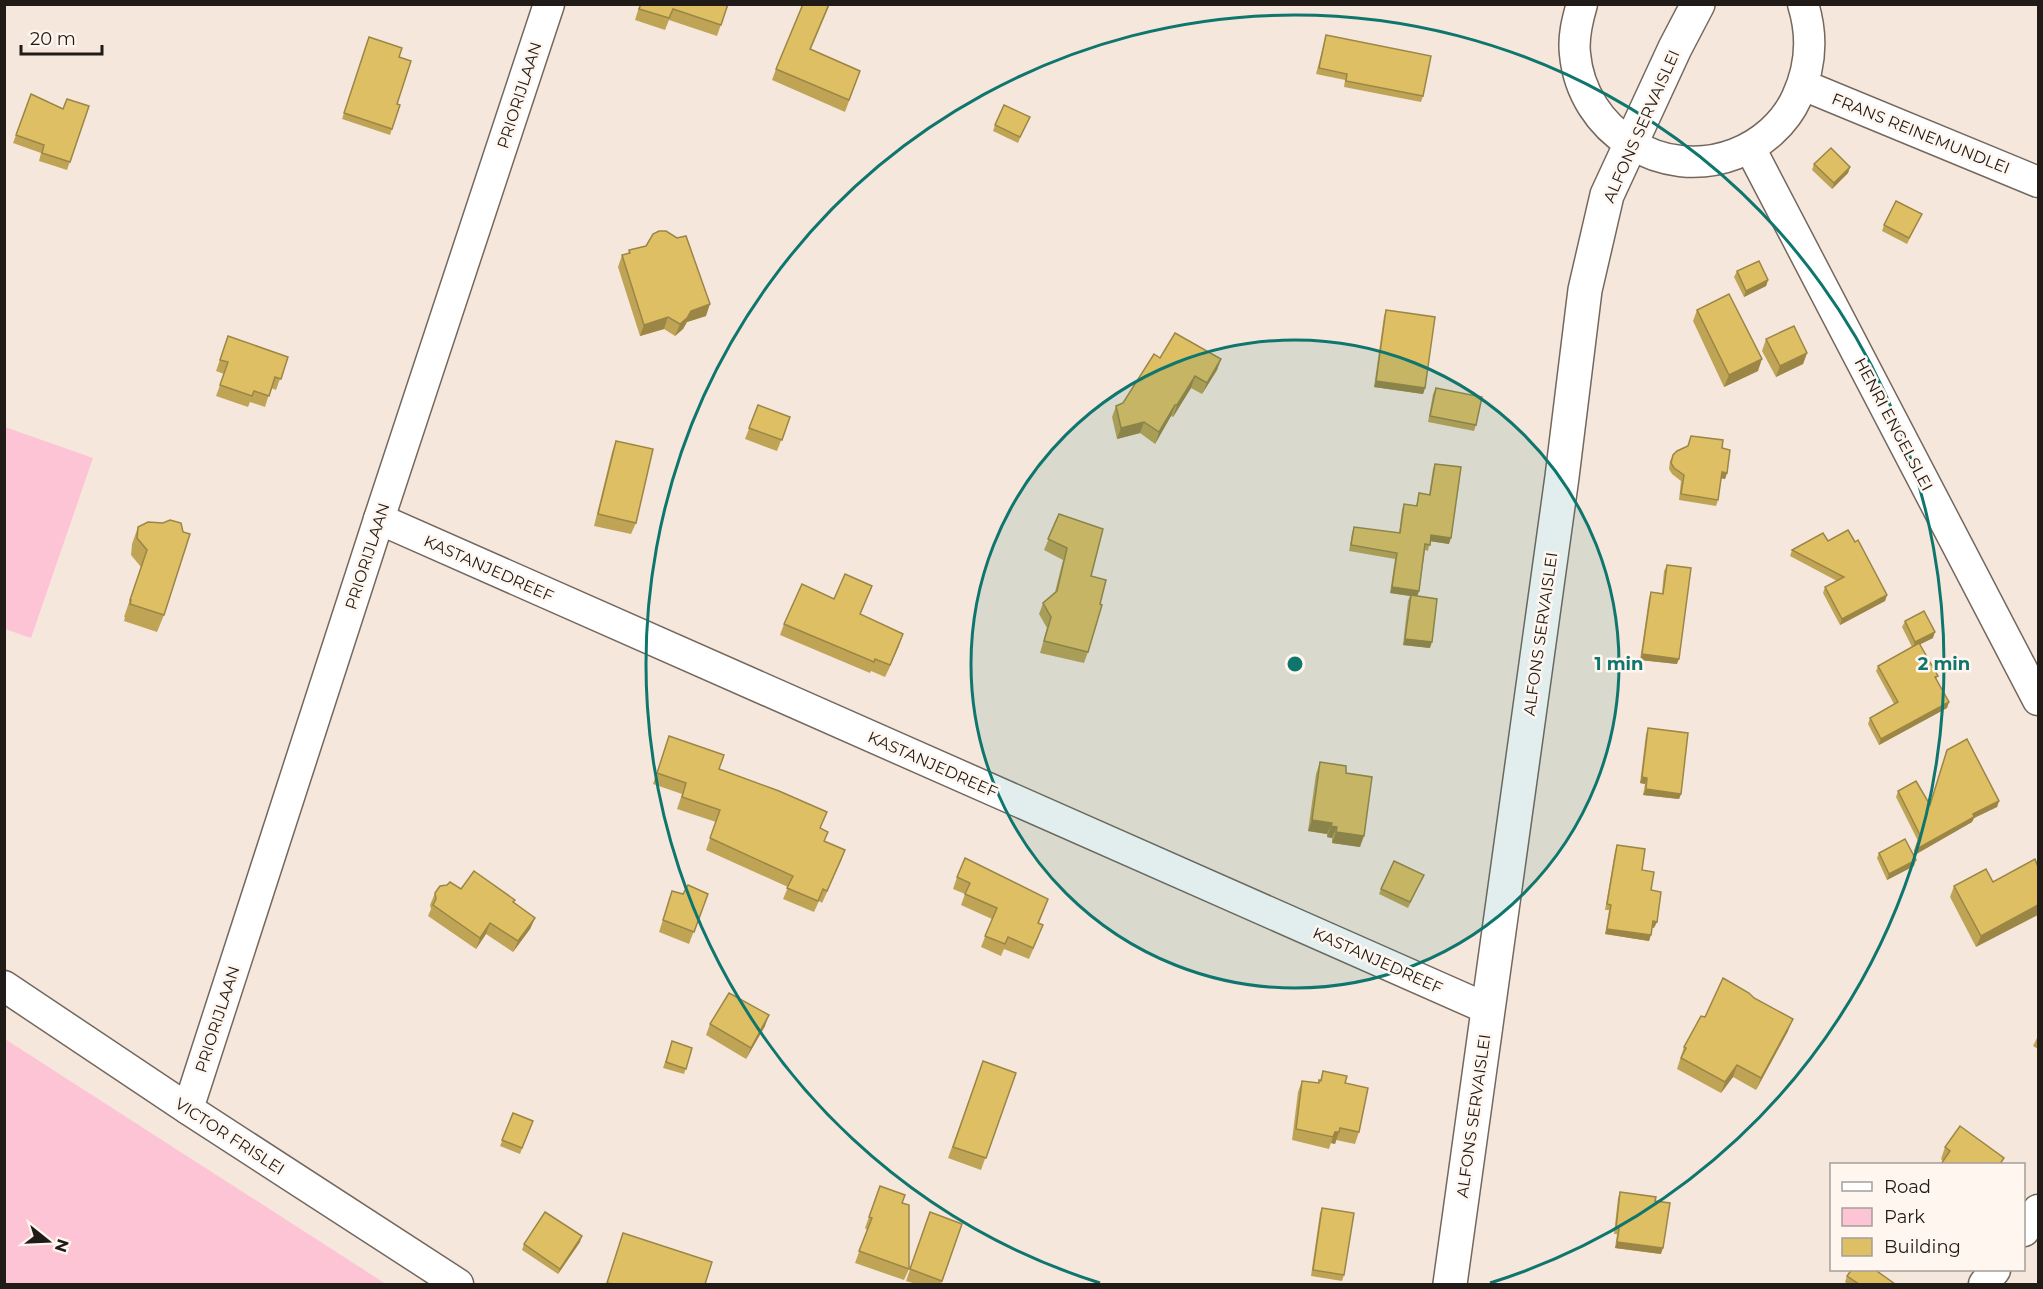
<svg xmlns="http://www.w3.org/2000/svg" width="2043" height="1289" font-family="Montserrat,sans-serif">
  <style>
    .green { fill: #fdc4d5 }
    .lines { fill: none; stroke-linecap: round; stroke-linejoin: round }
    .minor-casing { stroke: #74685e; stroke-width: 33 }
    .tertiary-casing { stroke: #74685e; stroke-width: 36 }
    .minor { stroke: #fff; stroke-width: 30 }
    .tertiary { stroke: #fff; stroke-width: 33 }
    .wall { fill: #bfa456 }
    .shaded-wall { fill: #9b8646 }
    .building { fill: #debf64; stroke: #9b8646; stroke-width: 1.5 }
    .ring { fill: none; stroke: #0f766e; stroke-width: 3 }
    .labels { text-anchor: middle; stroke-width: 5; stroke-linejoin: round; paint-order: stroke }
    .street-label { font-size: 16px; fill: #201b17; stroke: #fff6ef }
    .centre { fill: #0f766e; stroke: #fff6ef; stroke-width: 3 }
    .ring-label { font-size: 18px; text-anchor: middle; font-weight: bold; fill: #0f766e; stroke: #fff6ef; stroke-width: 5; stroke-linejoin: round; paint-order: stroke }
  </style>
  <rect width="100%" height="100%" fill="#f6e7dc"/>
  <g class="green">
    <polygon points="5,427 93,458 31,638 5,629"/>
    <polygon points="4,1039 5,1039 386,1284 5,1284"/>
  </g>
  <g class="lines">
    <g class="minor-casing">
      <g id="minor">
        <path d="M1582 4C1577 21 1573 37 1575 54 1582 131 1662 182 1735 154 1761 144 1785 124 1797 97 1811 67 1813 36 1803 4"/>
        <polyline points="1803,85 2038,182"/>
        <polyline points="1750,148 2038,700"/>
        <polyline points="379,519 1488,1009"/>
        <polyline points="4,986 188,1109 458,1284"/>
        <polyline points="188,1109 379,519 549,4"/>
        <polyline points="2024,1231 2038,1210"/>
        <polyline points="1984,1284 1995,1270"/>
      </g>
    </g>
    <g class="tertiary-casing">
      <polyline id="tertiary" points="1450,1284 1562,477 1585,290 1607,195 1675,48 1698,4"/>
    </g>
    <use href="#minor" class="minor"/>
    <use href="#tertiary" class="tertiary"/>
  </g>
  <g class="wall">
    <polygon points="640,4 728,4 717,36 669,20 665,30 635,20"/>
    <polygon points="830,4 811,49 860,71 845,112 772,80 776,69"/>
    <polygon points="1326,35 1423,96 1421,102 1344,87 1345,80 1316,74"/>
    <polygon points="369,37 399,57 397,104 400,105 390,135 342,119"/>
    <polygon points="31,94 63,109 89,106 67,170 39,161 41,153 13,143"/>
    <polygon points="1027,122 1018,143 993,131 995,125"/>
    <polygon points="1814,164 1850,167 1848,173 1832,189 1812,170"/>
    <polygon points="1922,214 1907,244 1882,231 1884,225"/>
    <polygon points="629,250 706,316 687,322 683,329 675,336 664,329 640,336 618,267 622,255 628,254"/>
    <polygon points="1737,271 1768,280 1766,286 1744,297 1734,277"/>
    <polygon points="1386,310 1425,388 1423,394 1374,387 1384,316"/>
    <polygon points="1697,310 1758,371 1724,387 1693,321"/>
    <polygon points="228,336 288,357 276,390 271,388 265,407 250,402 248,407 216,396 224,374 216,371"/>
    <polygon points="1766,339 1807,353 1803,364 1776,377 1762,351"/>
    <polygon points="1160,358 1221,359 1217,370 1202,394 1191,388 1173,417 1171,416 1155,444 1140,433 1117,439 1112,417 1116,406 1123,403"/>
    <polygon points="1436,388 1476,425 1474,431 1428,422 1433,394"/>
    <polygon points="758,405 790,417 777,451 745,439"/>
    <polygon points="1691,436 1722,448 1727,473 1725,479 1721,478 1718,500 1716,506 1679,500 1681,481 1672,474 1669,469 1670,461 1673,455 1688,447"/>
    <polygon points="616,441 636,523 631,534 594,526 612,452"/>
    <polygon points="1435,464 1449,544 1430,541 1428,551 1425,550 1419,591 1417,596 1430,648 1403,645 1408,601 1410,596 1390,593 1395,559 1349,551 1352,533 1354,527 1399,533 1402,510 1404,504 1416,506 1419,493 1429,495 1433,469"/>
    <polygon points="1059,514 1091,576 1100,604 1088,652 1084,663 1040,653 1047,628 1039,614 1043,603 1055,592 1063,560 1044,550"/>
    <polygon points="148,522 164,615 157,632 124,621 125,617 124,617 141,567 131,555 132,544 138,527"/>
    <polygon points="1828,541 1855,542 1887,595 1885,601 1840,625 1823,593 1825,587 1837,581 1790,556 1792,550"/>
    <polygon points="1667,565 1677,664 1640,660 1649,598 1651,592 1662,593 1664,571"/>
    <polygon points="872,586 860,614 899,646 885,677 871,671 870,673 780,635 784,624 834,599"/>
    <polygon points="1905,621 1933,638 1920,644 1938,676 1936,679 1949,702 1947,708 1879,745 1868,724 1870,718 1894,704 1876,671 1878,666 1912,647 1902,627"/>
    <polygon points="1648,728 1681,794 1679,799 1643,795 1645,784 1640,783 1646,734"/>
    <polygon points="669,736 719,769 820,829 825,841 845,850 822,903 819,901 814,912 783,899 788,887 706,850 716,822 677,809 682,794 653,784"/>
    <polygon points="1320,762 1346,773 1360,847 1332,843 1332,838 1327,837 1327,834 1308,831 1316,774"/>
    <polygon points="1898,791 1930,805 1999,801 1997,807 1974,818 1972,822 1914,855 1914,866 1887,880 1877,858 1879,853 1913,855 1918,841 1896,797"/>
    <polygon points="1617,845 1642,870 1651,890 1654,928 1652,927 1649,941 1605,934 1609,910 1605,910 1615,851"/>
    <polygon points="2038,867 1976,947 1950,897 1954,886 1993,882"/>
    <polygon points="1424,875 1408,908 1379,894 1381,889"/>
    <polygon points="957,877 1048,899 1039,923 1039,936 1029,959 1004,949 1001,956 981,947 992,919 961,905 965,894 953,889"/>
    <polygon points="461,889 514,902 535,918 530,929 513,952 486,934 476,949 428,916 431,909 430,905 435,893"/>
    <polygon points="672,891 683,894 708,894 689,944 659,932"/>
    <polygon points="1754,998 1788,1031 1756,1090 1733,1077 1721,1093 1677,1069 1684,1047 1705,1017"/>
    <polygon points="710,1024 765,1026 746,1059 706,1035"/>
    <polygon points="2038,1036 2038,1049 2033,1046"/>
    <polygon points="672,1041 692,1048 684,1074 663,1068"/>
    <polygon points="983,1061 1016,1073 981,1170 948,1158"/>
    <polygon points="1323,1071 1345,1083 1359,1132 1355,1144 1336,1140 1335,1144 1331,1143 1329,1149 1292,1140 1298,1092 1302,1081 1318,1083 1319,1080 1320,1081"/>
    <polygon points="513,1113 533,1121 520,1154 500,1146"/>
    <polygon points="1945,1147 2002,1164 1943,1161 1941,1159"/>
    <polygon points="880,1186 902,1203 909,1269 904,1280 855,1263 867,1230 865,1228"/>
    <polygon points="1620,1192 1655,1201 1661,1254 1615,1248 1617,1234 1614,1234 1618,1198"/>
    <polygon points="1322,1208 1344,1275 1342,1281 1311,1276 1320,1213"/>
    <polygon points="930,1212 962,1224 941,1284 916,1284 906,1281"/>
    <polygon points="580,1242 558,1274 522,1250 524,1244"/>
    <polygon points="1847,1276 1895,1284 1848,1284 1845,1282"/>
  </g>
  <g class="shaded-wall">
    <polygon points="1850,167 1848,173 1832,189 1834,183"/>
    <polygon points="1768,280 1766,286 1744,297 1746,291"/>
    <polygon points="710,304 706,316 687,322 683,329 675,336 680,324 691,311"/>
    <polygon points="668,317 664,329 640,336 644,325"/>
    <polygon points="1807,353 1803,364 1776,377 1780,366"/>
    <polygon points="1221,359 1217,370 1202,394 1207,383"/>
    <polygon points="1762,359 1758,371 1724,387 1729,375"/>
    <polygon points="1195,376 1191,388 1173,417 1177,405"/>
    <polygon points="1376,381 1425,388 1423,394 1374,387"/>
    <polygon points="1175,405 1171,416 1155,444 1159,432"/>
    <polygon points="1144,422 1140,433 1117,439 1121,428"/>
    <polygon points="1722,472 1727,473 1725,479 1720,478"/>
    <polygon points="1431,535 1451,538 1449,544 1429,541"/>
    <polygon points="1392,587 1419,591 1417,597 1390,593"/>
    <polygon points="1887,595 1885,601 1840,625 1842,619"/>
    <polygon points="1935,632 1933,638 1913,648 1915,642"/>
    <polygon points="903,634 899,646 885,677 890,665"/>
    <polygon points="1405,639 1432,642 1430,648 1403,645"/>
    <polygon points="1642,654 1679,659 1677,664 1640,660"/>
    <polygon points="1949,702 1947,708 1879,745 1881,739"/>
    <polygon points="1642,777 1647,778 1645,784 1640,783"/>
    <polygon points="1646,789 1681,794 1679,799 1643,795"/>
    <polygon points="1999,801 1997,807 1974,818 1972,822 1913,856 1915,850 1973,814"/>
    <polygon points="1312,820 1332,823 1327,834 1308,831"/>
    <polygon points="1331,826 1337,827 1332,838 1327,837"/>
    <polygon points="1336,832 1364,836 1360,847 1332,843"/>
    <polygon points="845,850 841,861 822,903 827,891"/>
    <polygon points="1916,860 1914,866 1887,880 1889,874"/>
    <polygon points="2038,905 2038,915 1976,947 1981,936"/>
    <polygon points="535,918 530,929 513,952 518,941"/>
    <polygon points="1653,921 1657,922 1654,928 1651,927"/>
    <polygon points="490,923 486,934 476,949 480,938"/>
    <polygon points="1607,929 1651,935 1649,941 1605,934"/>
    <polygon points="769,1015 765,1026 746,1059 751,1048"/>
    <polygon points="1793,1019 1788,1031 1756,1090 1761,1078"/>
    <polygon points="1737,1065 1733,1077 1721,1093 1725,1082"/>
    <polygon points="1335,1132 1339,1132 1335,1144 1331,1143"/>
    <polygon points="582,1236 580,1242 558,1274 560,1269"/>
    <polygon points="1617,1242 1663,1248 1661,1254 1615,1248"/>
  </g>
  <g class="building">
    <polygon points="641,4 728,4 721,25 673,9 669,18 639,9"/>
    <polygon points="803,4 829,4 810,49 860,71 849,100 776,69"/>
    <polygon points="1326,35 1431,56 1423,96 1346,81 1347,74 1319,68"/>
    <polygon points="369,37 402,48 399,57 411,61 397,104 400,105 392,129 344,113"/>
    <polygon points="31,94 63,109 67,99 89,106 70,162 42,153 44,145 16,135"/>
    <polygon points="1004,105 1030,117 1020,137 995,125"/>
    <polygon points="1831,148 1850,167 1834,183 1814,164"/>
    <polygon points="1896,201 1922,214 1909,238 1884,225"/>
    <polygon points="659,231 666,231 677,238 686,236 710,304 691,311 687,318 680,324 668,317 644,325 622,255 630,253 629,250 646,246 653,234"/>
    <polygon points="1759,261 1768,280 1746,291 1737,271"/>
    <polygon points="1729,294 1762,359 1729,375 1697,310"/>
    <polygon points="1386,310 1435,317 1425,388 1376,381"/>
    <polygon points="1794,326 1807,353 1780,366 1766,339"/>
    <polygon points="1175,333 1221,359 1207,383 1195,376 1177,405 1175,405 1159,432 1144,422 1121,428 1116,406 1123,403 1154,354 1160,358"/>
    <polygon points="228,336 288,357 281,379 275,377 269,396 254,391 252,396 220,385 228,362 220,360"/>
    <polygon points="1436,388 1482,397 1476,425 1430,416"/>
    <polygon points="758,405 790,417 782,440 749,428"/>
    <polygon points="1691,436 1723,440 1722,448 1730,450 1727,473 1722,472 1718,500 1681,494 1684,475 1674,468 1671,463 1673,455 1677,451 1688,446"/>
    <polygon points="616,441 653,449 636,523 598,514"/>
    <polygon points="1435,464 1461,467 1451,538 1431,535 1430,545 1425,544 1419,591 1392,587 1397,553 1351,545 1354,527 1400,533 1404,504 1417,506 1419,493 1430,495"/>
    <polygon points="1059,514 1103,529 1091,576 1106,580 1100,604 1102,605 1088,652 1044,641 1051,617 1043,603 1057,591 1067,548 1048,539"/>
    <polygon points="170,520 181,523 183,532 190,534 164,615 130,604 131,600 130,600 147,550 137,538 138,527 148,522 163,523"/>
    <polygon points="1848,530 1855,542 1858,540 1887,595 1842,619 1825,587 1844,577 1792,550 1823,533 1828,541"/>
    <polygon points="1667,565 1691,568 1679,659 1642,654 1651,592 1663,594"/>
    <polygon points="845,574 872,586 860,614 903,634 890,665 875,659 874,662 784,624 802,584 834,599"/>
    <polygon points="1411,595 1437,599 1432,642 1405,639"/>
    <polygon points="1924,611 1935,632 1915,642 1905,621"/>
    <polygon points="1919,643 1938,676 1935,677 1949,702 1881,739 1870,718 1898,702 1878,666"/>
    <polygon points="1648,728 1688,733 1681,794 1646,789 1647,778 1642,777"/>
    <polygon points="669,736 724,755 719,769 779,791 827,812 820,828 828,832 824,841 845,850 827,891 823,889 818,901 787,888 793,876 710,838 720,810 682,797 686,783 657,773"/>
    <polygon points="1967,739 1999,801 1973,814 1974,817 1915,850 1920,835 1898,791 1916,781 1930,805 1947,750"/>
    <polygon points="1320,762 1346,766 1346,773 1372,777 1364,836 1336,832 1337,827 1331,826 1332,823 1312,820"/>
    <polygon points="1905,839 1916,860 1889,874 1879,853"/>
    <polygon points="1617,845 1645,849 1642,870 1654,872 1651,890 1661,892 1657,922 1653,921 1651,935 1607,929 1611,905 1607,904"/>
    <polygon points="965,858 1048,899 1038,923 1043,925 1033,948 1008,937 1005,944 985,936 997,908 965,894 970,883 957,877"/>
    <polygon points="2035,859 2038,867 2038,905 1981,936 1954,886 1986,869 1993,882"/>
    <polygon points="1394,861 1424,875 1410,902 1381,889"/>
    <polygon points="474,871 515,900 513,902 535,918 518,941 490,923 480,938 433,905 436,899 435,893 440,886 447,885 450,882 461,889"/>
    <polygon points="688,885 708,894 694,932 663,920 672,891 683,894"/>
    <polygon points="1723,978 1749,993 1754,998 1793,1019 1761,1078 1737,1065 1725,1082 1681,1058 1686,1048 1684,1047 1701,1016 1705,1017"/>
    <polygon points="729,993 769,1015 751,1048 710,1024"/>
    <polygon points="672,1041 692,1048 686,1069 666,1062"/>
    <polygon points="983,1061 1016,1073 986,1158 953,1147"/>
    <polygon points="1323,1071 1347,1076 1345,1083 1368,1088 1359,1132 1340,1128 1339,1132 1335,1132 1333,1137 1296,1129 1302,1081 1319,1083 1319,1080 1321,1081"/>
    <polygon points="513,1113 533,1121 522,1148 502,1140"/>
    <polygon points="1960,1126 2004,1158 2000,1164 1941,1164 1950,1151 1945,1147"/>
    <polygon points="880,1186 905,1195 902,1203 909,1205 909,1269 859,1251 872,1218 869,1217"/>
    <polygon points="1620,1192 1656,1197 1655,1201 1670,1203 1663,1248 1617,1242 1619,1229 1616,1228"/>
    <polygon points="1322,1208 1354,1213 1344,1275 1313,1270"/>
    <polygon points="545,1212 582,1236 560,1269 524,1244"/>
    <polygon points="930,1212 962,1224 942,1281 910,1269"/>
    <polygon points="623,1233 712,1262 705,1284 613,1284 607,1283"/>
    <polygon points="1852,1269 1874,1269 1895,1284 1859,1284 1847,1276"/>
  </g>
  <circle cx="1295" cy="664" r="324" fill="#0f766e" fill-opacity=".12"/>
  <g class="ring">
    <circle cx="1295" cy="664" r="324"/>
    <path d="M1100 1283A649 649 0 1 1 1490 1283"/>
  </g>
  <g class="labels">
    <g class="street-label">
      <text transform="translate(519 95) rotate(-72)" y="6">PRIORIJLAAN</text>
      <text transform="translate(1641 126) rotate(-66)" y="6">ALFONS SERVAISLEI</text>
      <text transform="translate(1921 133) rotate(22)" y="6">FRANS REINEMUNDLEI</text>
      <text transform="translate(1894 424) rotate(62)" y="6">HENRI ENGELSLEI</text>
      <text transform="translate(367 556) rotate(-72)" y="6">PRIORIJLAAN</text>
      <text transform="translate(489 568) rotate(24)" y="6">KASTANJEDREEF</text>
      <text transform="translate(1540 634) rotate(-82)" y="6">ALFONS SERVAISLEI</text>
      <text transform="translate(933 764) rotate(24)" y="6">KASTANJEDREEF</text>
      <text transform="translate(1378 960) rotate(24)" y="6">KASTANJEDREEF</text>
      <text transform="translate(217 1019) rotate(-72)" y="6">PRIORIJLAAN</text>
      <text transform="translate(1473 1116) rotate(-82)" y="6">ALFONS SERVAISLEI</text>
      <text transform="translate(230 1136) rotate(33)" y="6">VICTOR FRISLEI</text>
    </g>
  </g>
  <circle cx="1295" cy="664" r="9" class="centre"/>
  <g class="ring-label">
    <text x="1619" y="670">1 min</text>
    <text x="1944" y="670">2 min</text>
  </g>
  <rect width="2043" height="1289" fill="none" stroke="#201b17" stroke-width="12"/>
  <rect x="1830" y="1163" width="195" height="108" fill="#fff6ef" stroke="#a69e99" stroke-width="1.5"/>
  <rect x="1842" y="1182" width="30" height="9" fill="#ffffff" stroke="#a69e99" stroke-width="1.5"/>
  <text x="1884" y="1193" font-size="18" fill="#201b17">Road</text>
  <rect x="1842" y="1208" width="30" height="18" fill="#fdc4d5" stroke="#a69e99" stroke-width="1.5"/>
  <text x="1884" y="1223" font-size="18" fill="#201b17">Park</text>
  <rect x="1842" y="1238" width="30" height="18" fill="#debf64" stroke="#a69e99" stroke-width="1.5"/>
  <text x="1884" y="1253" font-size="18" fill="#201b17">Building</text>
  <g transform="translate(48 1241) rotate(108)" stroke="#fff6ef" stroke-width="4.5" paint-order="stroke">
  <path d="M0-4.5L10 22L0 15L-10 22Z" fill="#201b17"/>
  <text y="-9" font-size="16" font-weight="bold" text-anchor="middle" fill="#201b17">N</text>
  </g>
  <path d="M21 45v9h81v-9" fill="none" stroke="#201b17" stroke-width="3"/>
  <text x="30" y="45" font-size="18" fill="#201b17" stroke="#fff6ef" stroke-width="4.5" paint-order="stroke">20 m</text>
</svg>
